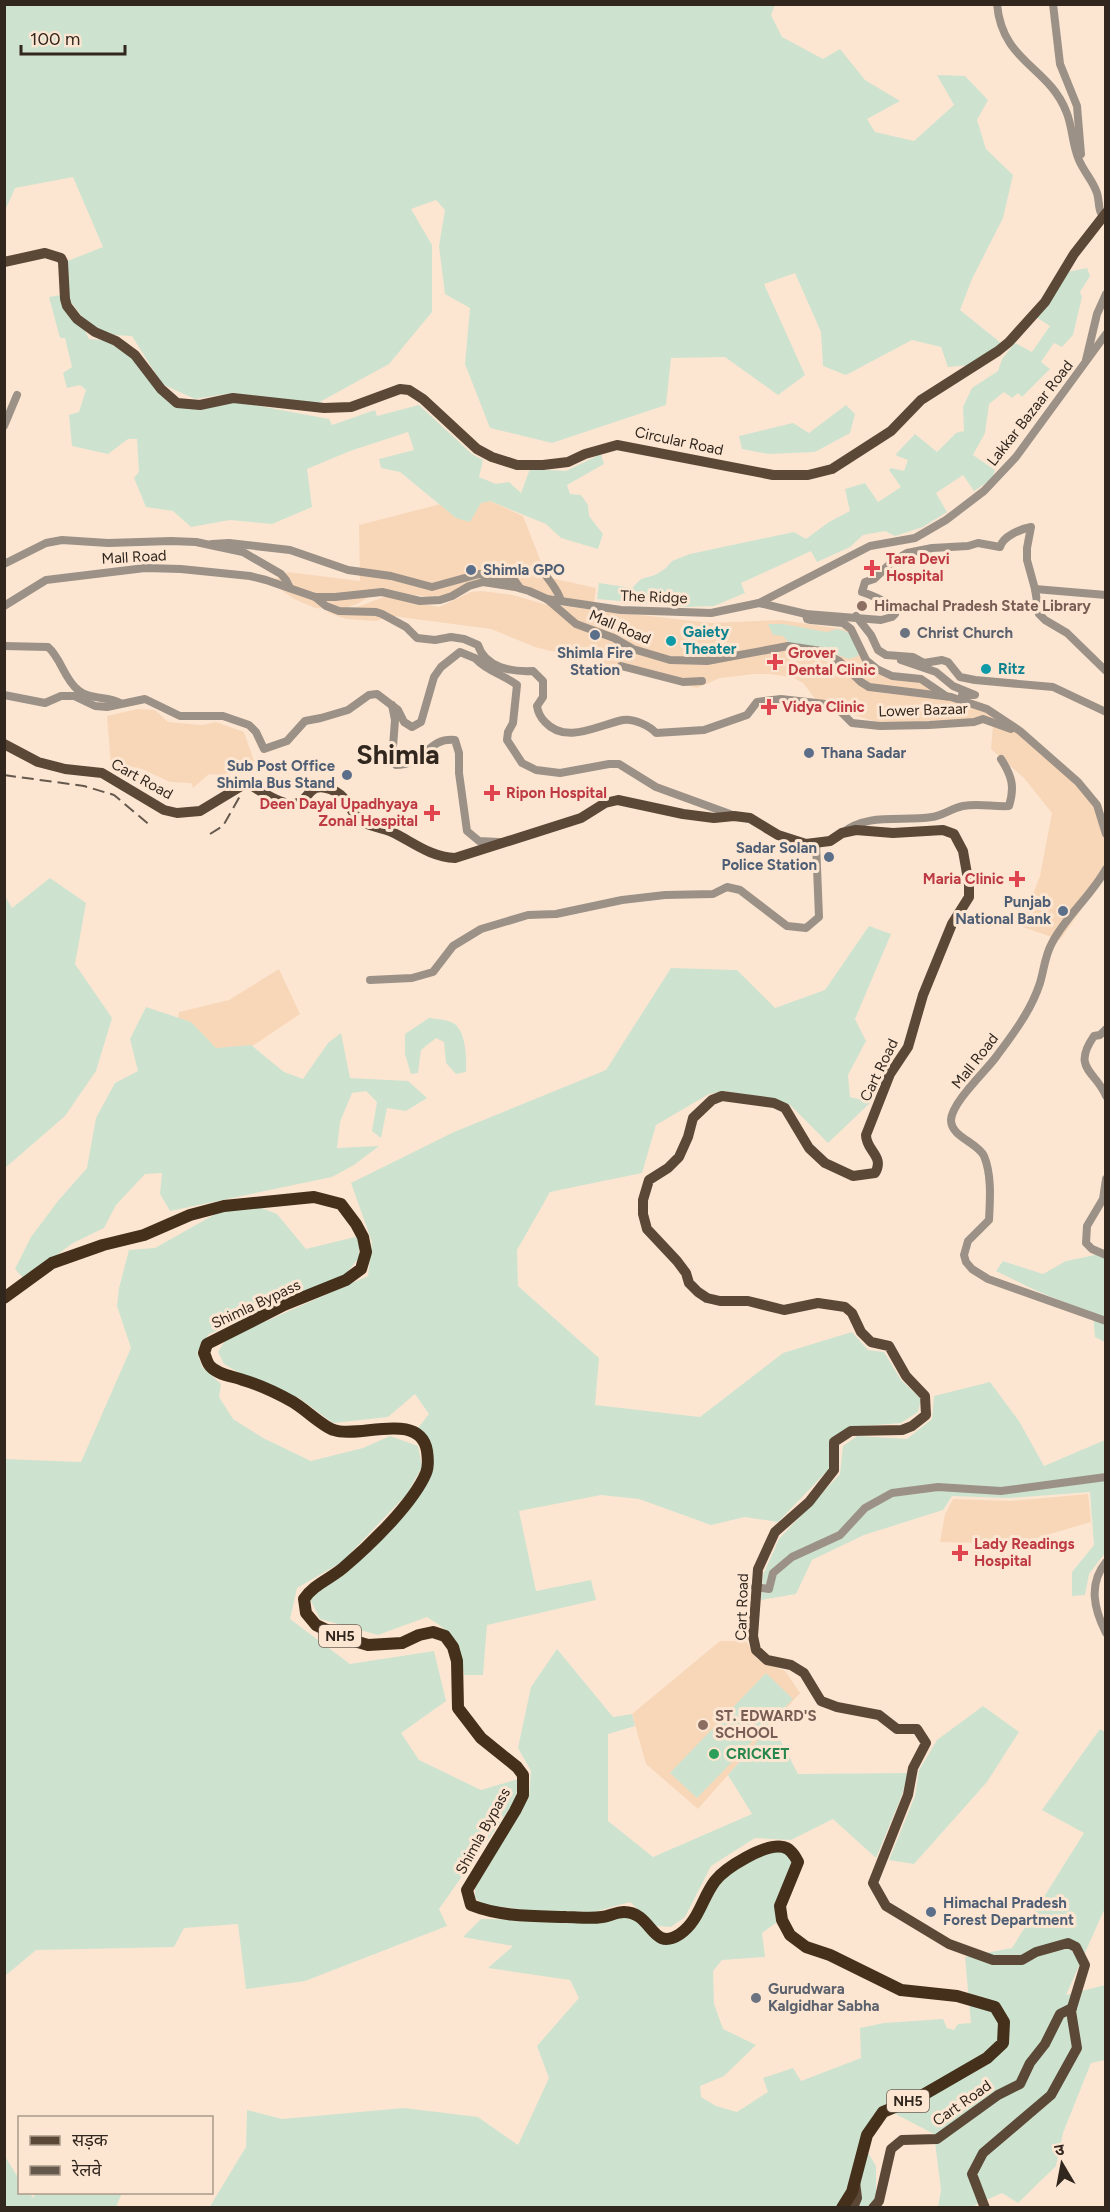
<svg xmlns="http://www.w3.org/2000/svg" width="1110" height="2212" font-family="Figtree,'Noto Sans Devanagari',sans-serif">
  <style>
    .built { fill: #f8d7b9 }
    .green { fill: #cde3cf }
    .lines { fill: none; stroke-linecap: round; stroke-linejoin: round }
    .minor { stroke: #9c9186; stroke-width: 8 }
    .major { stroke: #5c4837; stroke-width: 10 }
    .highway { stroke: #45301b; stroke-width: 12 }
    .rail { stroke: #65584c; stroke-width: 2; stroke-dasharray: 12 6; stroke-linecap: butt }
    .health-dot { fill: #e0444e; stroke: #fce6d2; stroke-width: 2 }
    .service-dot { fill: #5c6f8a; stroke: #fce6d2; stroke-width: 2 }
    .education-dot { fill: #8d6e63; stroke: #fce6d2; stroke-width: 2 }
    .worship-dot { fill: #6b7280; stroke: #fce6d2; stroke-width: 2 }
    .culture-dot { fill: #0f9aa8; stroke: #fce6d2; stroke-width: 2 }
    .leisure-dot { fill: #2e9e5b; stroke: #fce6d2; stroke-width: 2 }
    .labels { text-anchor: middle; stroke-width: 6; stroke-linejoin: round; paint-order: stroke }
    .shield { fill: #fce6d2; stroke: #6f6054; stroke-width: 1.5 }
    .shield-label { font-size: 14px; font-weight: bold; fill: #32271e }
    .street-label { font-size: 15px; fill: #32271e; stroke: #fce6d2 }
    .health-label { font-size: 15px; font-weight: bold; fill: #be3a42; stroke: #fce6d2; text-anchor: start }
    .service-label { font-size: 15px; font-weight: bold; fill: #4e5e75; stroke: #fce6d2; text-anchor: start }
    .education-label { font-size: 15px; font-weight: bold; fill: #785e54; stroke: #fce6d2; text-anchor: start }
    .culture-label { font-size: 15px; font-weight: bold; fill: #0d838f; stroke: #fce6d2; text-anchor: start }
    .worship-label { font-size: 15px; font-weight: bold; fill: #5b616d; stroke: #fce6d2; text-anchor: start }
    .leisure-label { font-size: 15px; font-weight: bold; fill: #27864d; stroke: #fce6d2; text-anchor: start }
    .town-label { font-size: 27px; font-weight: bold; fill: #32271e; stroke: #fce6d2 }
  </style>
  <rect width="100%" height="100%" fill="#fce6d2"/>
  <g class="built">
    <polygon points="490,501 523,516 547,577 596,588 594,604 544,595 514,587 471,586 441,598 379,591 357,604 339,610 315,608 294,599 270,582 288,572 360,581 359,525 441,504 456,518 481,503"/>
    <polygon points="482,591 513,595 544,604 711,623 781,620 855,631 878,674 920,681 947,692 980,702 1063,765 1091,791 1102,806 1105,820 1105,876 1060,940 1020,926 1040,876 1052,813 1024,778 991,749 993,724 975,719 880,723 854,715 836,703 816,700 803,683 794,678 771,674 755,674 720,678 697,688 535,647 491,629 392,616 376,621 346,619 326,612 341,613 384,597 439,607 471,592"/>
    <polygon points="137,709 155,710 168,722 202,725 216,722 244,732 256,767 220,775 209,774 193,788 191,783 170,782 142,769 129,766 111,766 107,716"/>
    <polygon points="279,969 300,1014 233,1059 174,1047 179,1012 229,1000"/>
    <polygon points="1088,1494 1091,1522 1016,1544 940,1542 945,1514 953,1499 1010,1501"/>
    <polygon points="720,1641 746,1641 757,1659 785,1671 800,1693 698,1809 646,1764 632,1714"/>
  </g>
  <g class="green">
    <polygon points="5,4 775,5 771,15 782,37 823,59 840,49 865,80 900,101 867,119 875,132 914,141 954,105 937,75 965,76 988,100 977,120 986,149 1013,175 1003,218 972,279 960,310 1001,343 972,365 948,367 941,347 912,340 846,375 823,366 821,332 795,273 764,284 805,375 778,395 725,357 671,358 666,405 552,443 490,428 465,364 470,308 445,294 439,246 445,210 436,200 411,209 432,245 432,312 389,364 316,404 233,393 195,399 162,384 132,336 94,334 70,300 89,339 126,342 159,391 191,408 233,401 329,419 332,425 375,410 377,416 419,405 472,454 483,460 479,477 496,484 509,482 521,493 530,469 566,471 601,454 604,464 567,485 570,494 581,495 588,505 589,516 603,534 598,549 561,538 546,524 490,501 481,503 470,522 456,518 400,472 381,468 379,459 414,450 408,432 350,451 307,469 312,507 272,524 230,520 191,527 173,511 146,507 134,478 139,472 137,439 128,439 108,454 72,446 69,415 79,412 86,390 80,385 67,388 63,373 72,367 65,338 60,338 49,297 67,294 65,262 103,247 73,177 15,188 5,211"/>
    <polygon points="1087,268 1090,276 1080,292 1082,297 1073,335 1062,347 1054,343 1041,362 1050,369 1022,397 1018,393 1012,398 1004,392 989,404 985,433 973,455 995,470 992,479 974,491 963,475 936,493 947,512 923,527 895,536 885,531 863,535 850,547 817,562 811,551 741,583 745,593 714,606 688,607 597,599 599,583 632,588 641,579 655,575 666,568 672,561 690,554 794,532 806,539 829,522 850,511 845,489 865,483 878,502 901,487 889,470 891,468 904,471 908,460 897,456 896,454 915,434 937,452 956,433 964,431 963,407 972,388 998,371 1002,359 1015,343 1032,352 1050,326 1036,317 1067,272"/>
    <polygon points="846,405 855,414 850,433 815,452 768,454 742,449 739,436 793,423 809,433"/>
    <polygon points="768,624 783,624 827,632 837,629 845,631 853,636 859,649 858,656 849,659 821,649 789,643 783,636 773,635"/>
    <polygon points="50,878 86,903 75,964 112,1018 96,1071 65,1116 5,1168 5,896 12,908"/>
    <path d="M869 926 891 934 855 1019 866 1041 848 1075 850 1097 871 1102 828 1143 789 1104 725 1091 709 1094 656 1125 642 1173 550 1192 517 1250 518 1286 599 1358 595 1405 700 1417 783 1353 852 1332 868 1350 884 1352 901 1380 921 1399 918 1412 901 1423 850 1427 830 1440 829 1469 778 1522 745 1517 711 1525 639 1499 601 1495 519 1511 536 1591 591 1580 596 1600 487 1625 483 1675H464C459 1640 457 1636 427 1617L378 1635 320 1619 310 1599 319 1589 355 1565 413 1505 431 1470V1442L417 1429 429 1414 415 1394 388 1417 333 1423 299 1398 246 1377 224 1364 218 1352 226 1339 368 1276 372 1242 351 1183 454 1132 606 1070 671 968 737 970 775 1008 825 990Z"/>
    <polygon points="146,1007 191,1022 216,1048 251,1045 284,1072 303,1079 328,1043 341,1033 350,1078 408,1081 427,1098 406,1111 387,1108 381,1138 372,1131 377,1102 366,1091 352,1093 340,1122 337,1148 379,1146 354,1165 332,1177 170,1211 160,1194 162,1173 145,1174 116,1205 104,1228 73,1243 24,1279 15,1269 31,1237 58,1201 87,1168 96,1118 115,1083 138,1071 130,1039"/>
    <path d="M429 1018C436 1019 447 1019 453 1023 466 1030 467 1059 466 1072L456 1074 446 1063 444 1042 436 1038 421 1050 418 1073 411 1074 405 1054V1034Z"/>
    <polygon points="259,1207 277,1214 306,1249 359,1236 359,1258 343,1277 209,1334 197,1352 202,1367 221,1384 219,1397 233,1419 263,1438 311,1461 363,1448 390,1436 418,1446 422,1467 407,1494 342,1562 297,1588 290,1619 350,1664 434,1651 446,1701 401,1733 419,1760 481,1790 518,1779 518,1797 439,1909 447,1926 305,1981 246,1989 238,1924 184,1928 174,1947 36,1950 5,1976 5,1459 81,1462 131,1348 117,1306 119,1288 129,1250 155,1248 219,1212"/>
    <polygon points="1105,1253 1105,1342 1095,1337 1093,1314 1037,1291 996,1271 1003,1261 1043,1274 1066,1261"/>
    <polygon points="990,1382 1019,1421 1044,1466 1105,1440 1105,1553 1089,1574 1085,1595 1072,1596 1072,1572 1094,1545 1090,1492 1008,1498 952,1496 943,1510 864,1535 812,1560 796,1594 761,1600 763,1575 779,1539 840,1474 843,1446 857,1436 907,1439 932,1419 934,1396"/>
    <polygon points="557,1649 613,1717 632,1714 635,1726 608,1734 608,1821 653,1857 752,1814 728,1775 772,1724 798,1774 908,1773 902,1795 876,1858 833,1819 791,1840 755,1838 711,1866 685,1917 671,1927 656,1926 630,1902 594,1912 534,1911 484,1905 475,1898 475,1886 529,1797 531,1771 518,1748 531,1687"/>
    <polygon points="766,1673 793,1699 697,1798 670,1773"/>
    <polygon points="983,1706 1019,1732 987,1782 914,1864 889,1860 915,1796 919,1770 937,1740"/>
    <polygon points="1100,1729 1105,1732 1105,1908 1066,1995 1105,1985 1105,2060 1091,2063 1063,2133 1056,2166 1018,2203 1002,2193 975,2205 975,2207 938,2207 941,2190 934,2134 882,2107 861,2141 876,2166 876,2198 867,2207 209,2208 246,2147 247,2110 282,2119 404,2108 478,2117 518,2145 549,2078 537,2046 579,1998 570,1980 488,1968 513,1946 463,1937 481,1919 602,1921 622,1915 636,1916 648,1928 680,1937 716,1884 753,1858 783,1850 795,1863 778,1906 776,1923 762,1933 765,1957 722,1960 713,1971 714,2004 723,2029 756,2045 724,2076 700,2086 701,2097 716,2106 737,2112 768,2092 763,2078 793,2068 801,2081 861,2058 860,2028 884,2023 943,2019 947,2028 954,2030 958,2024 971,2023 965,1957 1012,1948 1084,1833 1042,1810"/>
    <polygon points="4,2155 19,2179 20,2192 29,2193 34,2198 35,2193 122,2193 116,2207 5,2207"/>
  </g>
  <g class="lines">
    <g class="minor">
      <path d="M997 4C1002 62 1048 66 1066 111 1073 127 1072 145 1079 160 1084 172 1093 181 1097 193 1100 202 1097 213 1106 218"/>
      <polyline points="1053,4 1060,64 1077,106 1081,154"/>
      <polyline points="1086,360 1097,314 1106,294"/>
      <polyline points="4,426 17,395"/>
      <polyline points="212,544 229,543 290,550 348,570 391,576 432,587 479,574 515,581 520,588"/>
      <polyline points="4,564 46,543 62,540 108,543 171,541 196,542 243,552 281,574 286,580 290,588"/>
      <path d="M541 567C547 580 557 587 561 601"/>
      <polyline points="1035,589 1106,595"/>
      <path d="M315 597 326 606 339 611 376 612 382 614 406 627 417 638 435 640 451 637 464 639 478 645C485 668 512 672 533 671L543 681V697L537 706C538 713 540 717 545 722 566 745 598 725 623 720 633 718 650 726 656 733L704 730 747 715 757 702 781 699 834 705 852 723 880 726 929 725 974 722 983 719 1011 729"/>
      <polyline points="547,599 621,610 711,613 759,603 870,546 915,538 946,520 984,491 1016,457 1106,334"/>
      <path d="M759 603 806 614 881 620 892 617 895 614C890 602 874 596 862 592L865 582 874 579 892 562 907 553 932 548 968 546 978 543 1000 547C1003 536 1021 529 1031 527L1027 548V560L1035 589 1039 614 1045 620 1067 633 1106 671"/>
      <polyline points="4,606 46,580 145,568 181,569 250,576 266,580 315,597 335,597 382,592 420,601 440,600 452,596 469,586 483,582 515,587 529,591 547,599 576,624 614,638 633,649 670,660 707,661 788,646 821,651 839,661 861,682 869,687 951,697 987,709 1020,731 1078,782 1097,805 1106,834"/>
      <polyline points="806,614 807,619 811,620 843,623 851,629 866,660 877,669 892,676 921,679 946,696"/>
      <polyline points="856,616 871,635 878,650 886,655 913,657 924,663 942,660 948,662 960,677 975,680 1053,687 1106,712"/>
      <path d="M4 646 48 647C61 658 64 679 78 690 90 700 107 696 120 703"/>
      <path d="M476 659C487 671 504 675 517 685L513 723 508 732 507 740 522 763 536 770 560 773 609 764H619L656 787 730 814"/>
      <polyline points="901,660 936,672 953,686 975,695 962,695"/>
      <polyline points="621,666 683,682 702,681"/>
      <polyline points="4,695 45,703 61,696 74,696 95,706 107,707 145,699 180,716 223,716 249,725 256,732 264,749 287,741 305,721 321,718 348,710 369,695 377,694 398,710 404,722 412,727 421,722 434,677 441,667 460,652 482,661 490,662"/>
      <path d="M392 705 395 720 392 760 396 765C401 765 407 764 411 762 429 754 432 738 455 740L459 753V773L467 831 479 841 499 842"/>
      <path d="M842 833C868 812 902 822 932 817 942 816 952 808 963 806 979 803 993 807 1009 806 1015 787 1012 776 1001 759"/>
      <path d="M1106 869C1091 896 1066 916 1052 943 1045 955 1044 970 1040 983 1031 1011 1013 1034 996 1057 985 1072 952 1102 951 1120 951 1137 977 1142 984 1156 992 1175 990 1200 989 1220L968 1241 964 1255 966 1262 972 1269 988 1279 1106 1321"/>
      <polyline points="370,980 412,978 433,972 453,946 481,929 528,915 556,914 622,900 665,895 713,894 727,887 740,890 787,926 806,928 819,917 816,843"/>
      <path d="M1106 1029 1100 1035 1094 1036C1071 1069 1096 1071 1106 1096"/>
      <polyline points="1106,1179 1103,1199 1087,1226 1086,1243 1092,1249 1106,1255"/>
      <path d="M1106 1562C1088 1584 1094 1609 1106 1633"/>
      <polyline points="755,1587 769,1589 773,1573 792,1557 840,1535 865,1508 892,1493 938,1487 1001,1491 1106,1477"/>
    </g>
    <g class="major">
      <polyline points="4,262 45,253 61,258 63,262 65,299 67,306 77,319 95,332 116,341 135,355 161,389 177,403 200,405 233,398 324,408 351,407 400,389 409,390 423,399 477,449 492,457 517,465 543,465 568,462 585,454 617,445 773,475 808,475 832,469 891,431 921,400 998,351 1009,342 1045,302 1074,254 1106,213"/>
      <path d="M4 744 38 762 65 769 102 773 164 810 177 813 200 811 243 785 249 784C261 791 281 806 295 804 311 801 307 781 330 789 351 797 348 812 361 821 370 827 382 827 392 832 413 842 430 857 455 858L581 818 605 803 618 800 683 814 714 818 734 816 750 818 778 835 806 844 830 841 842 833 856 830 893 833 943 830 954 834 963 851 969 885V897L952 924 923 995 908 1047 890 1074 866 1135C866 1151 885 1156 875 1173L853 1176 825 1163 809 1148 785 1108 774 1103 722 1096 712 1100 693 1118 688 1137 679 1157 668 1168 649 1180 643 1200V1214L647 1229 677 1261 686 1273 689 1283 698 1292 707 1298 720 1301H748L784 1310 818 1303 845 1307 852 1313 861 1332 871 1342 889 1346 906 1376 925 1396 926 1415 912 1426 902 1430 851 1431 834 1442V1470L809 1502 775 1532 758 1569 753 1636 756 1650 767 1660 791 1665 804 1673 821 1701 837 1707 879 1715 897 1729H917L926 1743 913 1768 908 1795 873 1883 886 1906 949 1944 993 1960H1022L1036 1952 1068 1943 1076 1947 1085 1965 1071 2011 1077 2048 1051 2095 983 2153 972 2174 985 2208"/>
      <polyline points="853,2208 857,2198 855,2182"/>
      <polyline points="873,2208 879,2201 891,2149 902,2140 937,2139 998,2095 1020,2084 1030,2063 1045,2044 1060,2014 1072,2008"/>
    </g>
    <path class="highway" d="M4 1298 52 1263 103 1245 144 1235 190 1215 224 1206 314 1197 341 1204 356 1224 363 1237 366 1252 361 1269 346 1280 284 1305 207 1344 204 1353C206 1357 207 1363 210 1366 218 1375 232 1376 243 1380 260 1385 277 1393 293 1402 305 1409 323 1427 334 1430 358 1439 420 1410 427 1451 428 1458 429 1466 426 1473 413 1504 368 1547 343 1568 330 1579 313 1585 304 1599L306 1613 316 1625 341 1637 368 1645 402 1643 419 1635 433 1632 445 1636 453 1647 457 1661 458 1708 481 1738 517 1767 523 1775V1795L515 1811 467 1890 471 1905C501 1917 534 1916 566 1917 577 1917 590 1919 602 1917 609 1916 617 1912 624 1912 653 1912 651 1953 680 1934 699 1921 702 1898 715 1881 725 1868 765 1843 783 1847 790 1848 795 1856 798 1862L780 1906 782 1920 790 1935 806 1947 830 1955 901 1990 957 1996 995 2007 1004 2022 1003 2043 987 2058 923 2095 883 2112 867 2135 852 2192 842 2208"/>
    <g class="rail">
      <polyline points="4,775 84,786 114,795 152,827"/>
      <polyline points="210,834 223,826 240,796"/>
    </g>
  </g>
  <g class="health-dot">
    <path d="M869 559h6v6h6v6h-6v6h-6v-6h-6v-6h6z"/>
    <path d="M772 653h6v6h6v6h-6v6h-6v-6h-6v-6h6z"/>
    <path d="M766 698h6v6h6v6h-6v6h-6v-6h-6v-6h6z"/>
    <path d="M489 784h6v6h6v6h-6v6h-6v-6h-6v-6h6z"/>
    <path d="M429 804h6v6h6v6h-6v6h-6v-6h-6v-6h6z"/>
    <path d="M1014 870h6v6h6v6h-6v6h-6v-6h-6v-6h6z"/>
    <path d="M957 1544h6v6h6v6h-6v6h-6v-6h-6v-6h6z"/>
  </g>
  <g class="service-dot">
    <circle cx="471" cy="570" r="6"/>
    <circle cx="595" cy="635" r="6"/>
    <circle cx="809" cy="753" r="6"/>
    <circle cx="347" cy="775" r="6"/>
    <circle cx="829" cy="857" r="6"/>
    <circle cx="1063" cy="911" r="6"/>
    <circle cx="931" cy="1912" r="6"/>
  </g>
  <g class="education-dot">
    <circle cx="862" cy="606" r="6"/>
    <circle cx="703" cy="1725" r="6"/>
  </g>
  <g class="worship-dot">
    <circle cx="905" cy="633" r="6"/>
    <circle cx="756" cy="1998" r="6"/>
  </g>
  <g class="culture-dot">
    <circle cx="671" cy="641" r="6"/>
    <circle cx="986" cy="669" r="6"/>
  </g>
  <circle class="leisure-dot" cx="714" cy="1754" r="6"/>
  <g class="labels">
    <g class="shield">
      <rect x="319" y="1625" width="42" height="22" rx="4.5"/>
      <rect x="887" y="2090" width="42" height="22" rx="4.5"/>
    </g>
    <g class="shield-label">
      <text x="340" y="1641">NH5</text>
      <text x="908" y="2106">NH5</text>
    </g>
    <g class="street-label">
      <text transform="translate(1030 413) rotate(-52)" y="5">Lakkar Bazaar Road</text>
      <text transform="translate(679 441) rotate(12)" y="5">Circular Road</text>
      <text transform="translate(134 557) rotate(-3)" y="5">Mall Road</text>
      <text transform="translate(654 597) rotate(2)" y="5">The Ridge</text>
      <text transform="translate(620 627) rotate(23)" y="5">Mall Road</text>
      <text transform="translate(923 710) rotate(-2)" y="5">Lower Bazaar</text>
      <text transform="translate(142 779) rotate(29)" y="5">Cart Road</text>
      <text transform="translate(975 1061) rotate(-52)" y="5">Mall Road</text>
      <text transform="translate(879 1070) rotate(-64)" y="5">Cart Road</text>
      <text transform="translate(256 1304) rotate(-25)" y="5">Shimla Bypass</text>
      <text transform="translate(742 1607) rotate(-88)" y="5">Cart Road</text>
      <text transform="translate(483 1831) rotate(-61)" y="5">Shimla Bypass</text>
      <text transform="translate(962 2103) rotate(-35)" y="5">Cart Road</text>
    </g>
    <g class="health-label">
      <text x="886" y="564">Tara Devi<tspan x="886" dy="17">Hospital</tspan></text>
      <text x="788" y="658">Grover<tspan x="788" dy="17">Dental Clinic</tspan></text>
      <text x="782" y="712">Vidya Clinic</text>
      <text x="506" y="798">Ripon Hospital</text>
      <text x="418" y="809" text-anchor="end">Deen Dayal Upadhyaya<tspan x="418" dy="17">Zonal Hospital</tspan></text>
      <text x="1004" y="884" text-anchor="end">Maria Clinic</text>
      <text x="974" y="1549">Lady Readings<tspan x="974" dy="17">Hospital</tspan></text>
    </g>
    <g class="service-label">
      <text x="483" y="575">Shimla GPO</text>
      <text x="595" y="658" text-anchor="middle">Shimla Fire<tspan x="595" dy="17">Station</tspan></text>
      <text x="821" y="758">Thana Sadar</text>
      <text x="335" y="771" text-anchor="end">Sub Post Office<tspan x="335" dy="17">Shimla Bus Stand</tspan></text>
      <text x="817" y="853" text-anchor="end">Sadar Solan<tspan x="817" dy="17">Police Station</tspan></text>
      <text x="1051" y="907" text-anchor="end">Punjab<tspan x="1051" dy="17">National Bank</tspan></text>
      <text x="943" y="1908">Himachal Pradesh<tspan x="943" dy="17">Forest Department</tspan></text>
    </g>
    <g class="education-label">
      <text x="874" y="611">Himachal Pradesh State Library</text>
      <text x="715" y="1721">ST. EDWARD'S<tspan x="715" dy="17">SCHOOL</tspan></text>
    </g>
    <g class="culture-label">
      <text x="683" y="637">Gaiety<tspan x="683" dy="17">Theater</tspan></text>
      <text x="998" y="674">Ritz</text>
    </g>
    <g class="worship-label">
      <text x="917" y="638">Christ Church</text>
      <text x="768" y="1994">Gurudwara<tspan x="768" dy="17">Kalgidhar Sabha</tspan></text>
    </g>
    <g class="leisure-label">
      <text x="726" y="1759">CRICKET</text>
    </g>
    <g class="town-label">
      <text x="398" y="764">Shimla</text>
    </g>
  </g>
  <rect width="1110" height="2212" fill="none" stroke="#32271e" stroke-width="12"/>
  <rect x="18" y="2116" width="195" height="78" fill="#fce6d2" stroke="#ab9a8a" stroke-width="1.5"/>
  <rect x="30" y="2136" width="30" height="9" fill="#5c4837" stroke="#ab9a8a" stroke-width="1.5"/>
  <text x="72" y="2146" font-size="18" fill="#32271e">सड़क</text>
  <rect x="30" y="2166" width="30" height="9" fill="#65584c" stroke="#ab9a8a" stroke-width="1.5"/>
  <text x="72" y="2176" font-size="18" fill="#32271e">रेलवे</text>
  <g transform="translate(1062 2164) rotate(350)" stroke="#fce6d2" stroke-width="4.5" paint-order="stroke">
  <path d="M0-4.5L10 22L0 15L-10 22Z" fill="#32271e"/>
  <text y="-9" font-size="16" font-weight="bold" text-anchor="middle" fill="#32271e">उ</text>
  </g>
  <path d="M21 45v9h104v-9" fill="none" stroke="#32271e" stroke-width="3"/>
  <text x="30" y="45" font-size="18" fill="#32271e" stroke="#fce6d2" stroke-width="4.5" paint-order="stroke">100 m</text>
</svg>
